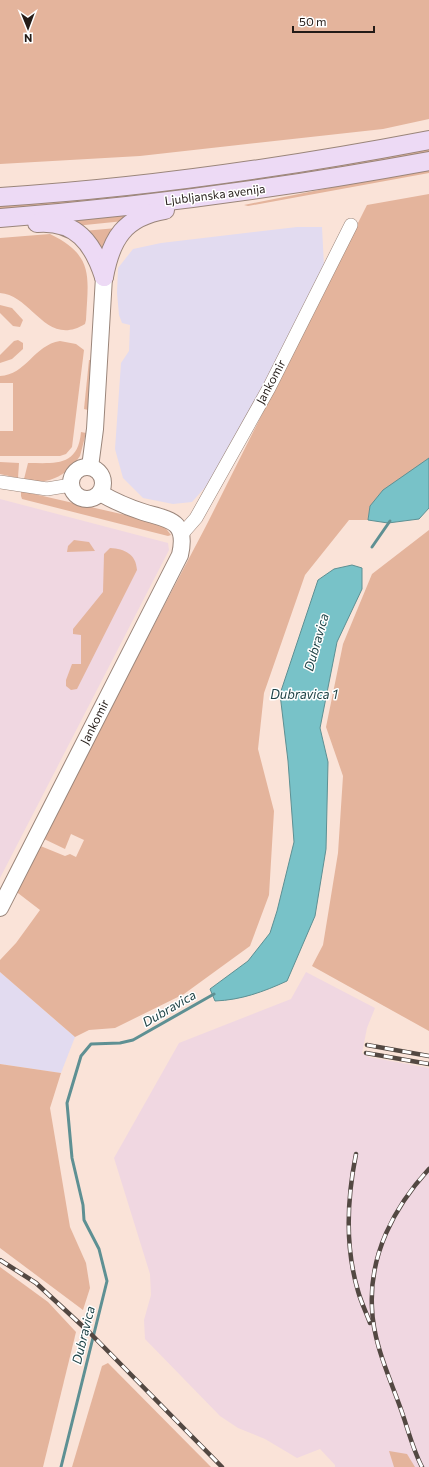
<svg xmlns="http://www.w3.org/2000/svg" width="429" height="1467" font-family="Commissioner,sans-serif">
  <style>
    .commercial { fill: #e2dbf0 }
    .industrial { fill: #f0d7e1 }
    .green { fill: #e4b49c }
    .water { fill: #78c2c8; stroke: #5e9093 }
    .lines { fill: none; stroke-linecap: round; stroke-linejoin: round }
    .stream { stroke: #5e9093; stroke-width: 3 }
    .minor-casing { stroke: #9a857a; stroke-width: 14 }
    .tertiary-casing { stroke: #9a857a; stroke-width: 18 }
    .secondary-casing { stroke: #9a857a; stroke-width: 20 }
    .minor { stroke: #fff; stroke-width: 13 }
    .tertiary { stroke: #fff; stroke-width: 16 }
    .secondary { stroke: #eddaf5; stroke-width: 18 }
    .rail-casing { stroke: #534842; stroke-width: 4.5 }
    .rail { stroke: #fff; stroke-width: 3; stroke-dasharray: 9; stroke-linecap: butt }
    .labels { text-anchor: middle; stroke-width: 3; stroke-linejoin: round; paint-order: stroke }
    .street-label { font-size: 12px; fill: #231b17; stroke: #fff }
    .water-label { font-size: 13px; font-style: italic; fill: #1f4346; stroke: #fff }
  </style>
  <rect width="100%" height="100%" fill="#fae3d8"/>
  <g class="commercial">
    <polygon points="297,227 322,227 324,266 218,473 192,502 173,504 143,498 123,478 115,449 121,363 129,351 130,325 122,323 119,315 117,293 118,268 133,249 161,243"/>
    <polygon points="0,972 75,1037 61,1073 0,1064"/>
  </g>
  <g class="industrial">
    <polygon points="0,499 168,543 169,550 0,878"/>
    <polygon points="306,972 375,1008 367,1028 362,1053 369,1057 429,1068 429,1467 335,1467 335,1465 320,1449 297,1458 265,1439 238,1428 220,1416 145,1339 144,1320 151,1295 150,1274 114,1158 179,1043 291,999"/>
  </g>
  <g class="green">
    <polygon points="0,0 429,0 429,119 383,129 140,156 0,164"/>
    <polygon points="429,147 429,153 278,179 155,194 0,210 0,204"/>
    <polygon points="429,168 429,173 248,206 244,205"/>
    <polygon points="429,194 429,458 370,506 368,520 349,520 305,575 264,693 258,749 274,811 269,895 250,946 184,994 115,1028 89,1030 75,1037 0,972 0,960 16,943 40,910 14,890 38,845 65,856 70,854 76,857 84,840 71,834 65,849 42,838 206,526 367,205"/>
    <polygon points="133,213 124,221 75,226 64,219"/>
    <polygon points="117,228 104,253 83,231"/>
    <path d="M50 234C95 256 88 277 86 320L85 324C46 348 32 295 0 293V238Z"/>
    <polygon points="0,305 12,308 23,320 20,327 13,326 0,313"/>
    <polygon points="18,340 23,343 23,349 12,359 0,363 0,355 14,341"/>
    <path d="M60 341 76 344 84 350 72 447 66 454 60 456H0V431H13V383H0V376C26 375 34 345 60 341Z"/>
    <polygon points="89,360 91,360 91,367 88,410 84,409"/>
    <path d="M81 432 86 433 80 456 71 468 68 467 69 469C57 480 39 485 24 479L28 463C55 463 78 467 81 432Z"/>
    <polygon points="0,462 19,463 18,478 0,474"/>
    <polygon points="21,491 156,522 164,526 171,535 168,536 22,499 21,496"/>
    <polygon points="429,530 429,1031 312,966 323,945 338,853 343,776 326,727 343,644 372,574"/>
    <polygon points="74,540 89,542 95,551 67,552 68,546"/>
    <path d="M110 548C125 549 136 554 137 570L78 687 77 689 71 690 66 686V680L72 664H81V635L73 634V629L103 592 104 554Z"/>
    <polygon points="0,1064 61,1073 50,1108 70,1227 86,1263 90,1288 83,1310 0,1248"/>
    <polygon points="0,1267 48,1302 76,1332 43,1467 0,1467"/>
    <polygon points="108,1363 211,1467 72,1467 102,1366"/>
    <polygon points="389,1451 407,1454 415,1467 394,1467"/>
  </g>
  <g class="water">
    <polygon points="429,458 429,508 419,519 388,523 368,520 370,506 383,490"/>
    <path d="M352 565 362 568V589L337 642 320 728 328 762 326 849 315 916 287 981C263 992 241 1000 215 1001L210 989 248 961 270 933 277 911 294 842 288 761 280 694 318 580 334 569Z"/>
  </g>
  <g class="lines">
    <g class="stream">
      <polyline points="372,547 390,521"/>
      <polyline points="61,1467 107,1281 99,1249 84,1220 83,1205 72,1158 67,1103 81,1056 91,1044 120,1043 133,1040 214,994"/>
    </g>
    <g class="minor-casing">
      <g id="minor">
        <polyline points="0,482 47,489 71,485"/>
        <polyline points="182,534 196,518 269,388 351,225"/>
      </g>
    </g>
    <g class="tertiary-casing">
      <g id="tertiary">
        <circle cx="87" cy="483" r="16"/>
        <polyline points="90,467 95,429 104,277"/>
        <path d="M0 908 180 555C188 520 169 520 143 512 127 507 114 501 100 493"/>
      </g>
    </g>
    <g class="secondary-casing">
      <g id="secondary">
        <path d="M0 197C143 188 288 167 429 140"/>
        <path d="M0 218C144 207 287 187 429 161"/>
        <path d="M37 223C76 220 93 243 104 277"/>
        <path d="M104 277C111 239 124 217 165 210"/>
      </g>
    </g>
    <use href="#minor" class="minor"/>
    <use href="#tertiary" class="tertiary"/>
    <use href="#secondary" class="secondary"/>
    <g class="rail-casing">
      <g id="rail">
        <polyline points="367,1045 429,1056"/>
        <polyline points="366,1053 429,1064"/>
        <path d="M356 1154C347 1199 345 1247 358 1291 361 1302 366 1312 370 1323"/>
        <polyline points="0,1260 36,1283 90,1333 222,1467"/>
        <path d="M422 1467C412 1448 407 1425 399 1404 388 1374 373 1341 372 1308 369 1255 394 1207 429 1169"/>
      </g>
    </g>
    <use href="#rail" class="rail"/>
  </g>
  <g class="labels">
    <g class="street-label">
      <text transform="translate(215 195) rotate(-7)" y="4">Ljubljanska avenija</text>
      <text transform="translate(271 382) rotate(-62)" y="4">Jankomir</text>
      <text transform="translate(95 722) rotate(-63)" y="4">Jankomir</text>
    </g>
    <g class="water-label">
      <text transform="translate(316 642) rotate(-74)" y="5">Dubravica</text>
      <text x="304" y="699">Dubravica 1</text>
      <text transform="translate(169 1008) rotate(-30)" y="5">Dubravica</text>
      <text transform="translate(83 1335) rotate(-76)" y="5">Dubravica</text>
    </g>
  </g>
  <g transform="translate(28 28) rotate(179)" stroke="#ffffff" stroke-width="3" paint-order="stroke">
  <path d="M0-3L7 15L0 10L-7 15Z" fill="#231b17"/>
  <text y="-6" font-size="11" font-weight="bold" text-anchor="middle" fill="#231b17">N</text>
  </g>
  <path d="M293 26v6h81v-6" fill="none" stroke="#231b17" stroke-width="2"/>
  <text x="299" y="26" font-size="12" fill="#231b17" stroke="#ffffff" stroke-width="3" paint-order="stroke">50 m</text>
</svg>
